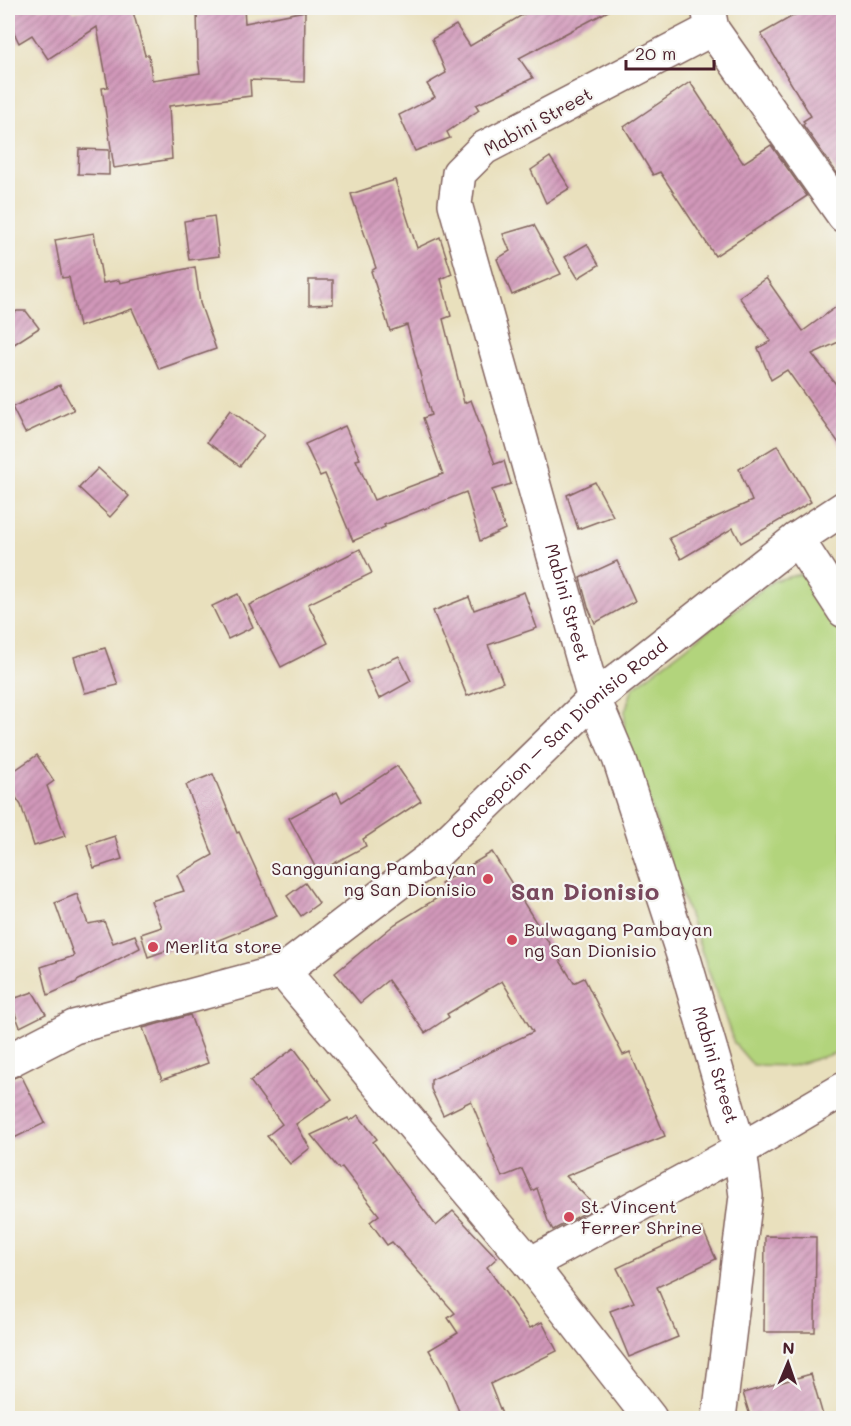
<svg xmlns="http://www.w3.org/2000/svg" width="851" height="1426" font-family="Mali,sans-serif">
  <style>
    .green { fill: #b2d47c; stroke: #7e7a54; stroke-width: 1.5 }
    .building { fill: url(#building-hatch) }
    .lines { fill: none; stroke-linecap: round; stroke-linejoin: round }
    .minor-casing { stroke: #82635e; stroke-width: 36 }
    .tertiary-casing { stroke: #82635e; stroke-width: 36 }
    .secondary-casing { stroke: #82635e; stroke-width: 36 }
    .minor { stroke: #fff; stroke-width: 33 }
    .tertiary { stroke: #fff; stroke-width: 33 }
    .secondary { stroke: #fff; stroke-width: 33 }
    .poi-dot { fill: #d1495b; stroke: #f6f6f2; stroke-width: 2 }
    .labels { text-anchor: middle; stroke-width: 4.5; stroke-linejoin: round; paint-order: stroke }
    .street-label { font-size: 18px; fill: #4a1f2b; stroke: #f6f6f2 }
    .poi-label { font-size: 18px; fill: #4a1f2b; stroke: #f6f6f2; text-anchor: start }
    .district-label { font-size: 24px; font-weight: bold; fill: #79495d; stroke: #f6f6f2 }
  </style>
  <defs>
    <pattern id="building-hatch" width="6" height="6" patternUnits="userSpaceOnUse" patternTransform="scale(1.5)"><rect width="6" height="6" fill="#d198ba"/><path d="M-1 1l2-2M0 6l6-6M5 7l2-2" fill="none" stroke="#ac7b97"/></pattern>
  </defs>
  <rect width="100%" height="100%" fill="#f6f6f2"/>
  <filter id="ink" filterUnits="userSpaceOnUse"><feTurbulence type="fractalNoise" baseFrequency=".0167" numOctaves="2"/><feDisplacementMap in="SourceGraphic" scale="12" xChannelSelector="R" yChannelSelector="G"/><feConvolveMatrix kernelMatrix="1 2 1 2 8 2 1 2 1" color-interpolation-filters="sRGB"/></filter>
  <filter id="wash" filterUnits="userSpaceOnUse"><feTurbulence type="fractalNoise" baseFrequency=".008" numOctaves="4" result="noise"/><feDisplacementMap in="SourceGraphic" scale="24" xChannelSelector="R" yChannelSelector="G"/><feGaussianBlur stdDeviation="1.35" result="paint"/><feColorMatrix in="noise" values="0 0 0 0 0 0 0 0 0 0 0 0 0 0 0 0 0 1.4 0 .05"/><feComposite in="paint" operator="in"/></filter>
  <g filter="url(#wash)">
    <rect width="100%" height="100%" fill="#e9e0bd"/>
    <polygon class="green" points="800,574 810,579 843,634 843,1051 792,1066 753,1065 734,1043 624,731 625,711 633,688 773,581"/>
    <g id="blocks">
      <g class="building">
        <polygon points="8,8 71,8 74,12 93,8 132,8 145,55 149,55 152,80 200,73 198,58 197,8 244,8 245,23 305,11 304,82 250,80 251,96 169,106 172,159 114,168 102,88 108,87 97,27 48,59 32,35 19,43 8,20"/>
        <polygon points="534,8 614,8 519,58 533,78 476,105 479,110 447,132 450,138 415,151 399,115 435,97 427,84 446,73 432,39 456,25 470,46"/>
        <polygon points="807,8 843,8 843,173 839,176 803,125 805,123 803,121 811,116 761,34"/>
        <polygon points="690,82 743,163 771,145 807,196 715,256 660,172 653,175 624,127"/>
        <polygon points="79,149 109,150 109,175 78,174"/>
        <polygon points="550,157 570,188 546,203 531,170"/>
        <polygon points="395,180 417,248 440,237 452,274 441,279 451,316 443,319 464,403 471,400 495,464 504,461 511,484 492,490 505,529 480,541 466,492 384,525 385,527 353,541 325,474 320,476 305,444 345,426 360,459 356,460 374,500 443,474 423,418 431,415 407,325 390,331 371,271 376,268 351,194"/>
        <polygon points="214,216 219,256 189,260 184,221"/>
        <polygon points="534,225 561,274 512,295 497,259 510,251 503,234"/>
        <polygon points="94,233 103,283 119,280 120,283 195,267 200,303 216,349 159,369 132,309 79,327 69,277 62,278 55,240"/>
        <polygon points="587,244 599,265 578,278 565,257"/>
        <polygon points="766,278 803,331 843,302 843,340 812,354 843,393 843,449 787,370 771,380 758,348 771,341 739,297"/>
        <polygon points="309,280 333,280 333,304 309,305"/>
        <polygon points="17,311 26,311 39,328 8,348 8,316"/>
        <polygon points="60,385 74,410 25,433 12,407"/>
        <polygon points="230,410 264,435 240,466 207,442"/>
        <polygon points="778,445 811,502 741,543 733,528 681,559 669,538 752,501 739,469"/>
        <polygon points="98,468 129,496 110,517 79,488"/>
        <polygon points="595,482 613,516 578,529 567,495"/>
        <polygon points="360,549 372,573 308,604 328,643 281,667 249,605"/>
        <polygon points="617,561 635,601 595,623 588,607 580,578"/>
        <polygon points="524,592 537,628 488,645 503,682 467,696 433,611 469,597 474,610"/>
        <polygon points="238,594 253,627 228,639 212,606"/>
        <polygon points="105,648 118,685 85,693 74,657"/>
        <polygon points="399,656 411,681 379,699 366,671"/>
        <polygon points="37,755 54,781 47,786 65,836 34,846 21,805 8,786 8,775"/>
        <polygon points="397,766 421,801 363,839 366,846 318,872 289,818 337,792 342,802"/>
        <polygon points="213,774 237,833 239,832 277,916 214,942 215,946 192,953 188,943 148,957 141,934 162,927 151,901 184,891 177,875 213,855 186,785"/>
        <polygon points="115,836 122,859 94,868 87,845"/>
        <polygon points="492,852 574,983 584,978 623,1055 630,1052 665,1136 566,1176 589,1200 592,1209 553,1230 548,1221 537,1188 532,1191 522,1169 502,1177 471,1101 443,1115 431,1089 431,1080 533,1032 502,981 447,1014 449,1017 425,1033 388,980 360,1003 335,973 395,924 447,892 441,883"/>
        <polygon points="305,883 319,903 301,916 287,896"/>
        <polygon points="77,894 88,924 104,921 113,943 135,935 140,948 77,981 77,982 48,995 41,967 74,956 55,903"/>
        <polygon points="33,992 46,1014 20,1027 10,1000"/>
        <polygon points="190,1015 208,1063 162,1080 143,1028"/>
        <polygon points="294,1048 332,1099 296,1124 310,1148 290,1164 267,1136 282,1124 250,1081"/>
        <polygon points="21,1075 45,1123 8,1141 8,1080"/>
        <polygon points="358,1115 377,1139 373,1142 436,1226 453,1211 497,1258 487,1267 530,1328 542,1322 557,1351 490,1384 504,1419 462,1419 446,1379 429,1350 458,1333 448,1318 455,1313 392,1242 387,1245 370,1222 379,1215 342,1167 339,1169 311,1135 348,1118 350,1121"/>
        <polygon points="702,1228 716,1259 657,1287 678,1337 629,1357 610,1311 634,1302 617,1268"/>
        <polygon points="765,1236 816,1237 815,1332 764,1332"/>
        <polygon points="811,1374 824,1419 751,1419 743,1393"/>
      </g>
    </g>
  </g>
  <g filter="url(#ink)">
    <use href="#blocks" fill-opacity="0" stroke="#82635e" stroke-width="1.5"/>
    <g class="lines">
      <g class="minor-casing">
        <g id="minor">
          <polyline points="712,29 844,216"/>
          <polyline points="797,539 844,611"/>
          <polyline points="283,971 530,1264 650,1418"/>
          <polyline points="530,1264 740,1150 844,1089"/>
        </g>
      </g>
      <g class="tertiary-casing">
        <g id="tertiary">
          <path id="s1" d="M708 8 712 29 484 148 459 173 455 204 594 699 619 758 683 955 740 1150 746 1196 719 1418"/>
        </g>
      </g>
      <g class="secondary-casing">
        <g id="secondary">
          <path id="s2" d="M8 1061 74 1027 283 971 432 857 594 699 797 539 844 508"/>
        </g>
      </g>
      <use href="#minor" class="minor"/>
      <use href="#tertiary" class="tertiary"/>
      <use href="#secondary" class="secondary"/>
    </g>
  </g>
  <g class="poi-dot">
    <circle cx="488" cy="879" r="6"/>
    <circle cx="512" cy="940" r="6"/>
    <circle cx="153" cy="947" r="6"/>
    <circle cx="569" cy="1217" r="6"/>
  </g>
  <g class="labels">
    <g class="street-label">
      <text transform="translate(538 122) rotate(-29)" y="6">Mabini Street</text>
      <text dy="6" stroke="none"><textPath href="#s1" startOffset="759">Mabini Street</textPath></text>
      <text dy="6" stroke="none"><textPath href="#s2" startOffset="652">Concepcion – San Dionisio Road</textPath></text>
      <text dy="6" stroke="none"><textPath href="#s1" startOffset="1245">Mabini Street</textPath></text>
    </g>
    <g class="poi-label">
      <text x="476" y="875" text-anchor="end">Sangguniang Pambayan<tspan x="476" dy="21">ng San Dionisio</tspan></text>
      <text x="524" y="936">Bulwagang Pambayan<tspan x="524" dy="21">ng San Dionisio</tspan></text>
      <text x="165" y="953">Merlita store</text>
      <text x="581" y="1213">St. Vincent<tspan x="581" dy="21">Ferrer Shrine</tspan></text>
    </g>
    <g class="district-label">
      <text x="585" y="900">San Dionisio</text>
    </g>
  </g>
  <rect width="851" height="1426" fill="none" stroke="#f6f6f2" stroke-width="30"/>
  <g transform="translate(788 1363) rotate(2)" stroke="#f6f6f2" stroke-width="4.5" paint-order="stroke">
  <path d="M0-4.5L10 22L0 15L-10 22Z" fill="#4a1f2b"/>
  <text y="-9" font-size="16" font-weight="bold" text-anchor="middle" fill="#4a1f2b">N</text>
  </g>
  <path d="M626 60v9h88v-9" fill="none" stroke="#4a1f2b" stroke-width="3"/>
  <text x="635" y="60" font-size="18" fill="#4a1f2b" stroke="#f6f6f2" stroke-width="4.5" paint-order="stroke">20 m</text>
</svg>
